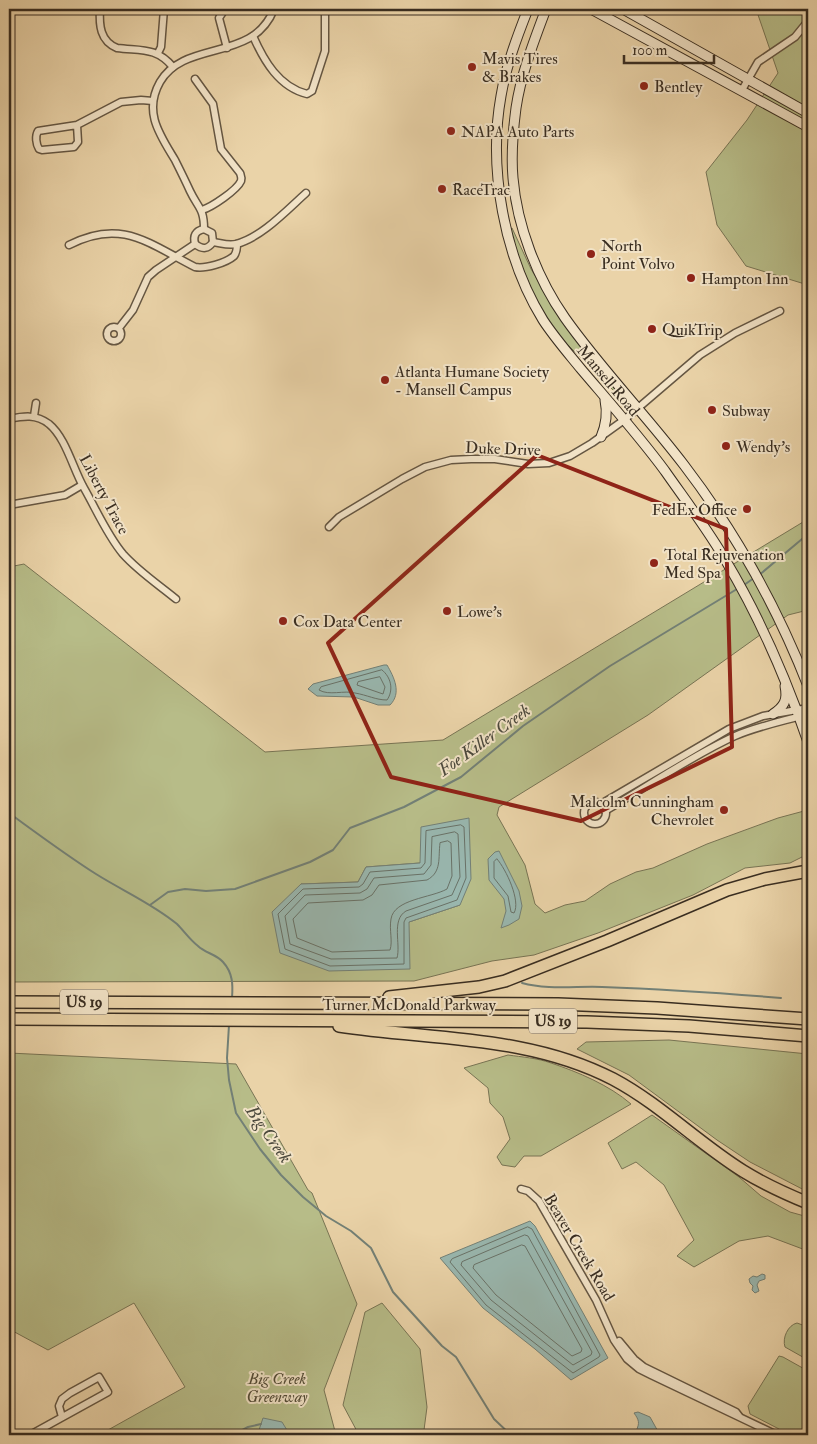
<svg xmlns="http://www.w3.org/2000/svg" width="817" height="1444" font-family="'IM FELL Double Pica',serif">
  <style>
    .green { fill: #b7bc88; stroke: #787454; fill-rule: evenodd }
    .water { fill: #99b7af; stroke: #738076 }
    .lines { fill: none; stroke-linecap: round; stroke-linejoin: round }
    .shore { stroke: #697268; stroke-width: 1 }
    .stream { stroke: #738076; stroke-width: 2 }
    .street-casing { stroke: #655642; stroke-width: 9 }
    .secondary-casing { stroke: #392d20; stroke-width: 11 }
    .highway-casing { stroke: #392d20; stroke-width: 14 }
    .street { stroke: #f1e2c6; stroke-width: 6 }
    .secondary { stroke: #f1e2c6; stroke-width: 9 }
    .highway { stroke: #ead3a8; stroke-width: 11 }
    .marked { fill: none; stroke: #8f2418; stroke-width: 4; stroke-linejoin: round }
    .poi-dot { fill: #8f2418; stroke: #f1e2c6; stroke-width: 2 }
    .labels { text-anchor: middle; stroke-width: 4; stroke-linejoin: round; paint-order: stroke }
    .shield { fill: #f1e2c6; stroke: #706352; stroke-width: 1 }
    .shield-label { font-size: 15px; font-weight: bold; fill: #392d20 }
    .poi-label { font-size: 16px; fill: #392d20; stroke: #f1e2c6; text-anchor: start }
    .street-label { font-size: 16px; fill: #392d20; stroke: #f1e2c6 }
    .park-label { font-size: 16px; font-style: italic; fill: #524a35; stroke: #f1e2c6 }
    .water-label { font-size: 18px; font-style: italic; fill: #4c493d; stroke: #f1e2c6 }
  </style>
  <rect width="100%" height="100%" fill="#ead3a8"/>
  <filter id="stains"><feTurbulence type="fractalNoise" baseFrequency=".004" numOctaves="4"/><feColorMatrix values="0 0 0 0 .2 0 0 0 0 .09 0 0 0 0 .02 0 0 0 .5 -.17"/></filter>
  <radialGradient id="worn" r=".72"><stop offset=".6" stop-color="#630" stop-opacity="0"/><stop offset="1" stop-color="#630" stop-opacity=".3"/></radialGradient>
  <g class="green">
    <polygon points="756,9 808,9 808,285 746,266 717,225 706,172 747,120 778,73"/>
    <path d="M512 228 531 269 547 296 623 398 622 399 560 337C535 304 521 268 510 229Z"/>
    <path d="M808 519V610L788 615 648 715 499 807 497 815 525 865 535 904 545 913 565 905 585 901 610 884 636 872 653 868 707 844 778 818 804 811H808V854L790 863 745 868 693 895 598 933 534 955 492 961 414 981 9 982V567L24 564 265 752 443 740ZM420 863 460 905 409 922 301 884 358 882 366 867Z"/>
    <polygon points="669,1040 808,1054 808,1192 750,1162 717,1140 629,1075 577,1049 586,1042"/>
    <polygon points="9,1053 236,1064 308,1190 312,1193 357,1304 324,1390 336,1435 99,1435 185,1387 134,1303 48,1350 9,1329"/>
    <path d="M508 1055C522 1057 537 1058 551 1063 578 1072 609 1085 631 1104L541 1156H524L515 1167 502 1165 497 1157 510 1139 503 1117 490 1103 488 1088 464 1068Z"/>
    <polygon points="652,1115 739,1177 761,1196 790,1212 808,1217 808,1251 768,1236 739,1241 694,1267 677,1256 694,1240 664,1185 636,1162 622,1169 608,1143"/>
    <polygon points="382,1303 420,1349 427,1407 424,1430 426,1435 359,1435 343,1405 365,1312"/>
    <path d="M797 1323 808 1327V1360L785 1347C782 1338 788 1325 797 1323Z"/>
    <polygon points="779,1356 783,1357 808,1371 808,1435 787,1435 779,1429 750,1414 748,1406"/>
  </g>
  <g class="water">
    <path d="M384 665H387C394 677 402 693 390 705H378L354 697 317 696 308 689 313 684Z"/>
    <polygon points="469,818 471,879 460,905 409,922 410,969 329,971 280,953 272,912 301,884 358,882 366,867 420,863 421,827"/>
    <polygon points="499,851 519,891 522,906 519,919 509,925 501,928 506,911 504,899 489,880 488,859 495,852"/>
    <polygon points="530,1221 535,1226 608,1358 571,1380 535,1349 483,1308 440,1258"/>
    <polygon points="762,1274 765,1275 765,1279 759,1281 757,1285 759,1291 755,1293 752,1290 753,1286 750,1283 749,1279 753,1276 757,1277"/>
    <path d="M638 1412 650 1417 660 1435H632L631 1433 636 1431C640 1423 639 1420 634 1413Z"/>
    <polygon points="263,1418 282,1422 290,1435 263,1435 259,1430"/>
  </g>
  <g class="lines">
    <g class="shore">
      <path d="M382 670C391 677 394 690 387 700 376 700 367 695 355 693 344 690 329 696 319 690L321 687Z"/>
      <polygon points="380,677 385,687 383,694 357,685 358,682"/>
      <polygon points="461,825 464,827 466,878 457,900 406,918 404,922 404,964 330,966 285,949 278,914 303,889 359,887 363,884 370,872 421,868 425,863 426,831"/>
      <path d="M455 832 458 834 460 877 452 895 406 911C391 920 401 944 397 958L331 959 290 944 285 916 305 895 360 893 367 889 374 878 424 874 431 865 432 837Z"/>
      <path d="M448 841 451 843 452 876 447 889C431 898 394 899 391 919 389 930 393 941 390 950L332 952 297 938 293 919 308 903 363 900 372 895 379 885 427 880C442 872 438 858 440 843Z"/>
      <path d="M497 859C506 869 521 901 514 913L511 912 508 896 494 878V862Z"/>
      <polygon points="528,1227 532,1229 600,1355 599,1357 573,1373 486,1305 450,1262 452,1259"/>
      <polygon points="525,1235 528,1236 592,1352 591,1355 573,1365 491,1300 461,1265 462,1262"/>
      <polygon points="522,1245 525,1246 582,1349 581,1352 572,1356 496,1295 473,1268 474,1265"/>
    </g>
    <g class="stream">
      <polyline points="758,576 808,534"/>
      <polyline points="744,585 754,578"/>
      <path d="M9 813C38 834 66 855 96 874 123 891 153 904 177 924 184 931 190 940 198 946 205 953 216 954 223 962 233 973 233 985 232 998"/>
      <polyline points="150,905 168,892 185,889 206,891 235,889 310,862 333,850 350,828 404,807 461,777 523,726 610,666 737,589"/>
      <path d="M522 983C547 990 576 986 602 987 661 989 721 993 781 998"/>
      <polyline points="229,1025 227,1058 229,1080 236,1113 260,1149 281,1175 303,1197 326,1216 351,1231 371,1248 393,1292 442,1346 456,1357 494,1419 511,1435"/>
      <polyline points="233,1435 248,1427 261,1424"/>
    </g>
    <g class="street-casing">
      <g id="street">
        <path d="M100 9C99 25 100 41 117 48 142 51 156 47 173 67"/>
        <polyline points="225,9 219,18 227,48"/>
        <path d="M253 36C264 61 279 87 307 94L312 91 325 51V15"/>
        <polyline points="158,53 161,47 164,9"/>
        <path d="M195 79 213 104 221 149 240 173C241 176 242 177 241 181 237 190 212 207 202 210"/>
        <polyline points="742,90 758,62 795,37 808,21"/>
        <path d="M77 125 78 142 74 147 42 150 39 149C36 144 35 136 38 131L77 125 121 102 141 100 153 101"/>
        <path d="M204 229C204 208 198 208 190 191 185 180 180 170 175 160 160 135 143 112 160 82 185 39 253 63 274 9"/>
        <polyline points="204,229 212,233 213,242"/>
        <path d="M213 242C221 243 228 246 236 244 261 238 287 210 306 193"/>
        <path d="M195 244C203 250 208 249 213 242"/>
        <path d="M195 244C193 236 195 231 204 229"/>
        <path d="M69 245C121 218 148 243 195 267 205 269 226 263 234 256 237 252 237 248 237 244"/>
        <circle cx="114" cy="334" r="7"/>
        <polyline points="119,328 133,310 148,277 156,270 195,244"/>
        <polyline points="34,416 36,403"/>
        <path d="M9 419C24 416 36 414 49 424 66 438 73 469 84 488 96 509 107 535 123 554 138 571 159 585 176 599"/>
        <polyline points="9,505 65,495 82,485"/>
        <polyline points="329,527 339,517 402,479 425,467 451,460 471,459 495,459 528,464 549,463 570,456 592,443 624,420 700,355 735,333 780,311"/>
        <circle cx="595" cy="813" r="11"/>
        <polyline points="601,804 729,729 763,716 808,708"/>
        <path d="M605 811C647 787 691 756 735 736 758 726 784 721 808 714"/>
        <polyline points="521,1189 528,1191 539,1201 596,1300 614,1340 627,1359 639,1369 651,1375 777,1435"/>
        <polyline points="619,1341 634,1359 644,1367 736,1412 739,1416"/>
        <polyline points="30,1435 108,1392 99,1377 70,1393 62,1399 59,1406 62,1417"/>
      </g>
    </g>
    <g class="secondary-casing">
      <g id="secondary">
        <path d="M528 9C517 37 506 66 501 96 488 168 504 257 543 320 554 337 568 353 581 369 609 402 640 437 665 471 686 501 708 530 726 561 760 618 786 678 808 742"/>
        <path d="M546 9C534 41 521 74 516 108 513 131 511 156 513 178 517 226 537 278 565 318 601 369 646 415 684 465 736 533 777 607 808 686"/>
        <polyline points="591,9 808,127"/>
        <polyline points="623,9 808,113"/>
        <path d="M601 437C606 425 608 414 605 400"/>
        <path d="M773 714C784 707 788 700 785 686"/>
      </g>
    </g>
    <g class="highway-casing">
      <g id="highway">
        <polyline points="389,997 479,987 505,981 607,941 727,890 765,879 808,871"/>
        <polyline points="9,1002 558,1004 657,1008 808,1019"/>
        <polyline points="9,1019 587,1022 689,1026 808,1036"/>
        <path d="M339 1026C432 1040 528 1035 613 1079 660 1104 698 1143 743 1171 764 1184 786 1194 808 1203"/>
      </g>
    </g>
    <use href="#street" class="street"/>
    <use href="#secondary" class="secondary"/>
    <use href="#highway" class="highway"/>
  </g>
  <path class="marked" d="M537 455 726 529 732 747 581 821 391 777 328 643Z"/>
  <g class="poi-dot">
    <circle cx="472" cy="67" r="5"/>
    <circle cx="644" cy="86" r="5"/>
    <circle cx="451" cy="131" r="5"/>
    <circle cx="442" cy="189" r="5"/>
    <circle cx="591" cy="254" r="5"/>
    <circle cx="691" cy="278" r="5"/>
    <circle cx="652" cy="329" r="5"/>
    <circle cx="385" cy="380" r="5"/>
    <circle cx="712" cy="410" r="5"/>
    <circle cx="726" cy="446" r="5"/>
    <circle cx="747" cy="509" r="5"/>
    <circle cx="654" cy="563" r="5"/>
    <circle cx="447" cy="611" r="5"/>
    <circle cx="283" cy="621" r="5"/>
    <circle cx="724" cy="810" r="5"/>
  </g>
  <g class="labels">
    <g class="shield">
      <rect x="60" y="989.5" width="48" height="25" rx="4"/>
      <rect x="529" y="1008.5" width="48" height="25" rx="4"/>
    </g>
    <g class="shield-label">
      <text x="84" y="1007">US 19</text>
      <text x="553" y="1026">US 19</text>
    </g>
    <g class="poi-label">
      <text x="482" y="64">Mavis Tires<tspan x="482" dy="18">&amp; Brakes</tspan></text>
      <text x="654" y="92">Bentley</text>
      <text x="461" y="137">NAPA Auto Parts</text>
      <text x="452" y="195">RaceTrac</text>
      <text x="601" y="251">North<tspan x="601" dy="18">Point Volvo</tspan></text>
      <text x="701" y="284">Hampton Inn</text>
      <text x="662" y="335">QuikTrip</text>
      <text x="395" y="377">Atlanta Humane Society<tspan x="395" dy="18">- Mansell Campus</tspan></text>
      <text x="722" y="416">Subway</text>
      <text x="736" y="452">Wendy's</text>
      <text x="737" y="515" text-anchor="end">FedEx Office</text>
      <text x="664" y="560">Total Rejuvenation<tspan x="664" dy="18">Med Spa</tspan></text>
      <text x="457" y="617">Lowe's</text>
      <text x="293" y="627">Cox Data Center</text>
      <text x="714" y="807" text-anchor="end">Malcolm Cunningham<tspan x="714" dy="18">Chevrolet</tspan></text>
    </g>
    <g class="street-label">
      <text transform="translate(609 380) rotate(50)" y="6">Mansell Road</text>
      <text transform="translate(503 448) rotate(2)" y="6">Duke Drive</text>
      <text transform="translate(105 494) rotate(62)" y="6">Liberty Trace</text>
      <text x="409" y="1010">Turner McDonald Parkway</text>
      <text transform="translate(580 1247) rotate(59)" y="6">Beaver Creek Road</text>
    </g>
    <g class="park-label">
      <text x="277" y="1384">Big Creek<tspan x="277" dy="18">Greenway</tspan></text>
    </g>
    <g class="water-label">
      <text transform="translate(484 740) rotate(-36)" y="6">Foe Killer Creek</text>
      <text transform="translate(269 1134) rotate(55)" y="6">Big Creek</text>
    </g>
  </g>
  <rect width="817" height="1444" fill="none" stroke="#ead3a8" stroke-width="30"/>
  <rect x="10" y="10" width="797" height="1424" fill="none" stroke="#392d20" stroke-width="2.5"/>
  <rect x="15" y="15" width="787" height="1414" fill="none" stroke="#392d20"/>
  <path d="M624 55v8h90v-8" fill="none" stroke="#392d20" stroke-width="2.5"/>
  <text x="632" y="55" font-size="15" fill="#392d20" stroke="#f1e2c6" stroke-width="4" paint-order="stroke">100 m</text>
  <rect width="100%" height="100%" filter="url(#stains)"/>
  <rect width="100%" height="100%" fill="url(#worn)"/>
</svg>
